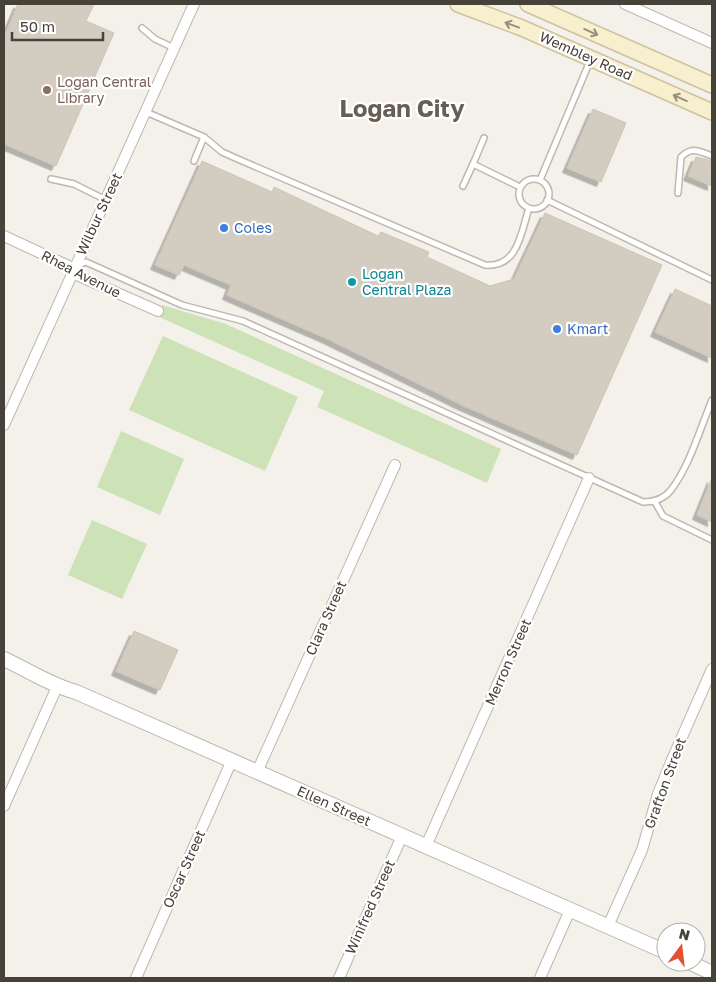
<svg xmlns="http://www.w3.org/2000/svg" width="716" height="982" font-family="'Golos Text',sans-serif">
  <style>
    .green { fill: #cee2b8 }
    .building { fill: #d3cdc1; stroke: #cdc4b5; filter: url(#shadow) }
    .lines { fill: none; stroke-linecap: round; stroke-linejoin: round }
    .service-casing { stroke: #beb8ae; stroke-width: 8 }
    .minor-casing { stroke: #beb8ae; stroke-width: 12 }
    .tertiary-casing { stroke: #beb8ae; stroke-width: 16 }
    .secondary-casing { stroke: #cdc39f; stroke-width: 18 }
    .service { stroke: #fff; stroke-width: 5 }
    .minor { stroke: #fff; stroke-width: 10 }
    .tertiary { stroke: #fff; stroke-width: 14 }
    .secondary { stroke: #f8efcf; stroke-width: 15 }
    .oneway { stroke: #968f7c }
    .education-dot { fill: #8d6e63; stroke: #fff; stroke-width: 2 }
    .shop-dot { fill: #3f7fe0; stroke: #fff; stroke-width: 2 }
    .culture-dot { fill: #0f9aa8; stroke: #fff; stroke-width: 2 }
    .labels { text-anchor: middle; stroke-width: 4.5; stroke-linejoin: round; paint-order: stroke }
    .street-label { font-size: 14px; fill: #464139; stroke: #fff }
    .education-label { font-size: 14px; fill: #785e54; stroke: #fff; text-anchor: start }
    .shop-label { font-size: 14px; fill: #366cbe; stroke: #fff; text-anchor: start }
    .culture-label { font-size: 14px; fill: #0d838f; stroke: #fff; text-anchor: start }
    .town-label { font-size: 24px; font-weight: bold; fill: #685f51; stroke: #fff }
  </style>
  <defs>
    <filter id="shadow"><feDropShadow dx="-4.5" dy="4.5" stdDeviation="0" flood-color="#0004"/></filter>
  </defs>
  <rect width="100%" height="100%" fill="#f3f1ea"/>
  <g class="green">
    <polygon points="162,305 226,324 501,449 487,483 317,407 324,391 157,316"/>
    <polygon points="163,336 298,397 265,471 129,410"/>
    <polygon points="121,431 184,459 160,515 97,487"/>
    <polygon points="92,520 147,544 122,599 68,575"/>
  </g>
  <g class="building">
    <polygon points="18,4 94,4 86,21 114,33 56,166 4,144 4,37"/>
    <polygon points="593,109 626,123 601,182 567,168"/>
    <polygon points="696,157 712,161 712,186 688,176"/>
    <polygon points="202,161 272,192 274,187 378,236 381,232 429,252 427,257 490,286 514,279 545,213 662,265 577,455 462,405 328,339 227,295 231,285 184,265 179,275 155,265"/>
    <polygon points="675,289 712,306 712,358 655,332"/>
    <polygon points="712,478 712,522 697,515"/>
    <polygon points="134,631 178,650 160,690 116,671"/>
  </g>
  <g class="lines">
    <g class="service-casing">
      <g id="service">
        <polyline points="142,28 155,39 174,48"/>
        <path d="M146 112 204 137 222 152 240 160 485 265C518 268 521 233 529 208"/>
        <polyline points="484,138 473,164 520,187"/>
        <polyline points="194,161 204,137"/>
        <polyline points="51,179 74,184 106,200"/>
        <circle cx="534" cy="194" r="15"/>
        <polyline points="540,180 590,61"/>
        <polyline points="463,186 473,164"/>
        <path d="M678 193 681 157C692 146 699 151 712 156"/>
        <polyline points="547,200 712,280"/>
        <path d="M76 266 86 262 182 305 243 321 643 502C653 502 664 499 671 490 690 465 700 429 712 400"/>
        <polyline points="655,502 663,516 712,540"/>
      </g>
    </g>
    <g class="minor-casing">
      <g id="minor">
        <polyline points="625,4 712,43"/>
        <polyline points="4,236 73,268 79,276 158,311"/>
        <polyline points="4,425 194,4"/>
        <polyline points="257,772 395,465"/>
        <polyline points="4,806 57,687"/>
        <polyline points="426,846 589,478"/>
        <polyline points="608,926 642,850 658,794 671,762 712,669"/>
        <polyline points="136,978 232,760"/>
        <polyline points="339,978 402,836"/>
        <polyline points="540,978 570,910"/>
      </g>
    </g>
    <g class="tertiary-casing">
      <g id="tertiary">
        <path d="M4 659C28 670 50 685 76 692L666 952"/>
        <polyline points="689,962 712,973"/>
      </g>
    </g>
    <g class="secondary-casing">
      <g id="secondary">
        <polyline points="458,4 522,28 712,112"/>
        <polyline points="528,4 712,85"/>
      </g>
    </g>
    <use href="#service" class="service"/>
    <use href="#minor" class="minor"/>
    <use href="#tertiary" class="tertiary"/>
    <use href="#secondary" class="secondary"/>
  </g>
  <defs><path id="oneway-shaft" d="M-6 0H5M1.5-3L5.5 0L1.5 3" fill="none" stroke-width="1.6" stroke-linecap="round" stroke-linejoin="round" transform="scale(1.25)"/></defs>
  <g class="oneway">
    <use href="#oneway-shaft" transform="translate(512 25) rotate(-160)"/>
    <use href="#oneway-shaft" transform="translate(591 32) rotate(24)"/>
    <use href="#oneway-shaft" transform="translate(680 98) rotate(-156)"/>
  </g>
  <circle class="education-dot" cx="47" cy="90" r="5"/>
  <g class="shop-dot">
    <circle cx="224" cy="228" r="5"/>
    <circle cx="557" cy="329" r="5"/>
  </g>
  <circle class="culture-dot" cx="352" cy="282" r="5"/>
  <g class="labels">
    <g class="street-label">
      <text transform="translate(586 56) rotate(24)" y="5">Wembley Road</text>
      <text transform="translate(99 214) rotate(-65)" y="5">Wilbur Street</text>
      <text transform="translate(81 274) rotate(27)" y="5">Rhea Avenue</text>
      <text transform="translate(326 618) rotate(-66)" y="5">Clara Street</text>
      <text transform="translate(508 662) rotate(-66)" y="5">Merron Street</text>
      <text transform="translate(665 783) rotate(-70)" y="5">Grafton Street</text>
      <text transform="translate(334 806) rotate(24)" y="5">Ellen Street</text>
      <text transform="translate(184 869) rotate(-66)" y="5">Oscar Street</text>
      <text transform="translate(370 907) rotate(-66)" y="5">Winifred Street</text>
    </g>
    <g class="education-label">
      <text x="57" y="87">Logan Central<tspan x="57" dy="16">Library</tspan></text>
    </g>
    <g class="shop-label">
      <text x="234" y="233">Coles</text>
      <text x="567" y="334">Kmart</text>
    </g>
    <g class="culture-label">
      <text x="362" y="279">Logan<tspan x="362" dy="16">Central Plaza</tspan></text>
    </g>
    <g class="town-label">
      <text x="402" y="117">Logan City</text>
    </g>
  </g>
  <rect width="716" height="982" fill="none" stroke="#464139" stroke-width="10"/>
  <g transform="translate(681 947) rotate(15)"><circle r="24" fill="#ffffff" stroke="#b5b3b0"/>
  <path d="M0-4L9 19L0 12L-9 19Z" fill="#e15233"/>
  <text y="-8" font-size="14" font-weight="bold" text-anchor="middle" fill="#464139">N</text>
  </g>
  <path d="M12 32v8h91v-8" fill="none" stroke="#464139" stroke-width="2.5"/>
  <text x="20" y="32" font-size="15" fill="#464139" stroke="#ffffff" stroke-width="4" paint-order="stroke">50 m</text>
</svg>
